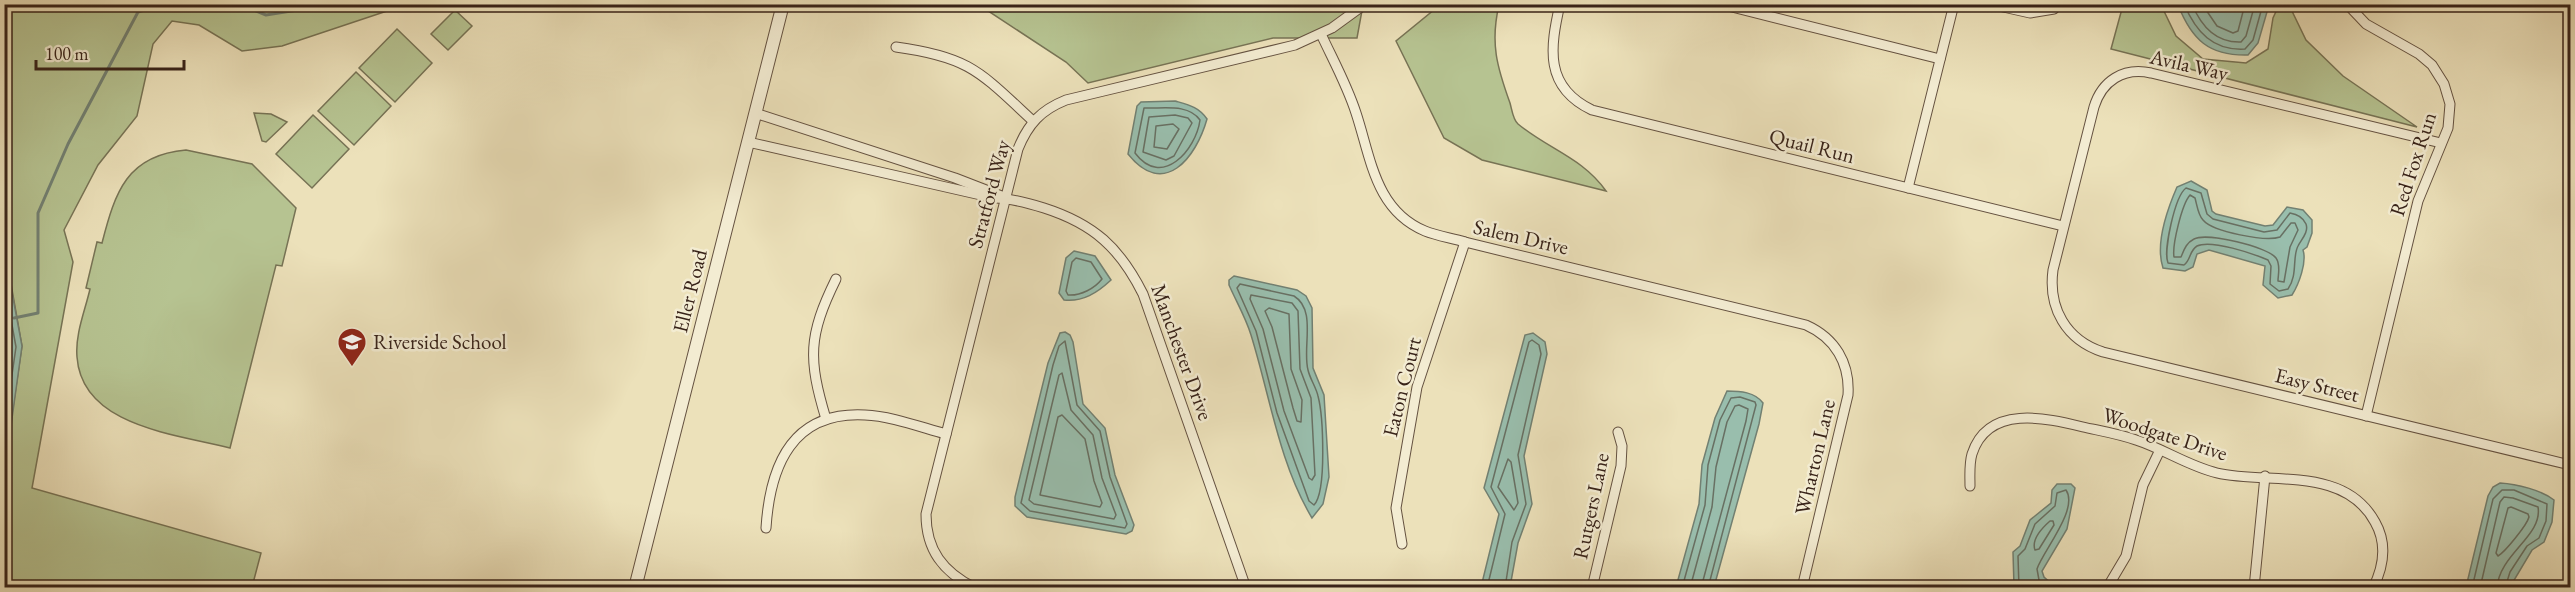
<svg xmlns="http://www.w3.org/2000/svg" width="2575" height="592" font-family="'EB Garamond',serif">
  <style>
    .green { fill: #b6c391; stroke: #777355; stroke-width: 1.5 }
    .water { fill: #99bead; stroke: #728072; stroke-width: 1.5 }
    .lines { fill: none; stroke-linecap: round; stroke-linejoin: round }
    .shore { stroke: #687063; stroke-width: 1.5 }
    .stream { stroke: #728072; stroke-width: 3 }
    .minor-casing { stroke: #655241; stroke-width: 11 }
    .tertiary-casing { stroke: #655241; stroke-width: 14 }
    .minor { stroke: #f3ecd2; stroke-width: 9 }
    .tertiary { stroke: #f3ecd2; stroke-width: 12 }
    .labels { text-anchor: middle; stroke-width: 5; stroke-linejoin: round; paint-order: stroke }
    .street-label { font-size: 21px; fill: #382319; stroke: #f3ecd2 }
    .poi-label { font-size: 21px; fill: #382319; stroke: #f3ecd2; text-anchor: start }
  </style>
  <rect width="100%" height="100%" fill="#ece1ba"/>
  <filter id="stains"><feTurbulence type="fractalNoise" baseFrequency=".00333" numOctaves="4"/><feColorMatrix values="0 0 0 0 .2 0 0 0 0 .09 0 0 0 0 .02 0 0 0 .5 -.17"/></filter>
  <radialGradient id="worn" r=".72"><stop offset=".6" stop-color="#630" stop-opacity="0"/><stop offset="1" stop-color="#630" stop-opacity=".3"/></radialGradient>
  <g class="green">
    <polygon points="85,4 405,5 282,46 242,51 199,25 172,21 153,44 137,116 98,165 64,230 73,262 32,488 261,553 252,587 5,587 4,469 22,346 5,250 5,5"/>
    <polygon points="979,5 1363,5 1357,38 1273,38 1088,83 1066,62"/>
    <path d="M1440 5H1499C1490 43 1497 67 1510 103 1512 110 1513 120 1518 124 1548 149 1583 158 1606 191L1482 160 1444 138 1396 41Z"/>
    <polygon points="2123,5 2161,5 2176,36 2203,59 2246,63 2268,49 2273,18 2279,5 2289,5 2306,40 2343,76 2417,127 2111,49"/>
    <polygon points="455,10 472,26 448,50 431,34"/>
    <polygon points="397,29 432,63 395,102 359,68"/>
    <polygon points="356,72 391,106 354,145 318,111"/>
    <polygon points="254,113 271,114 287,122 266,142 262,141"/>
    <polygon points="313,115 349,149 312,188 276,154"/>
    <path d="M186 150 252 164 296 208 282 266 276 265 230 448C177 434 82 427 77 357 75 334 85 311 90 289L86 288 97 242 102 243C115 192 127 155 186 150Z"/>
  </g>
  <g class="water">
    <path d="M2178 5H2269L2258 43 2248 55C2209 56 2192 40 2178 5Z"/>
    <path d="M1175 101C1189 105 1199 107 1207 119 1196 158 1164 199 1128 154L1137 106 1141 102Z"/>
    <path d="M2191 181 2207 190 2212 211 2216 214 2265 226 2273 225 2287 207 2303 210 2312 220V233L2307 247 2303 250C2307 262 2299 284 2292 295L2278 298 2263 285 2265 266 2209 250 2197 254 2193 267 2185 271 2163 268C2155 244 2167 210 2177 187Z"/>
    <polygon points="4,250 22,346 5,469 4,469"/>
    <path d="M1074 251 1095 256 1111 280C1097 293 1083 302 1064 300L1059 293 1066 258Z"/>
    <path d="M1234 276 1297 290 1306 296 1312 308 1313 368 1324 395 1329 477 1323 504 1312 518C1279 463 1270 396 1251 335 1246 318 1236 301 1229 285V280Z"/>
    <polygon points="1065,332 1070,335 1073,342 1083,404 1105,428 1115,475 1134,525 1132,531 1126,534 1027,517 1015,506 1015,497 1048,363 1060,333"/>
    <polygon points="1533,333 1545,342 1547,354 1524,456 1532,504 1518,543 1510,587 1481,587 1499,514 1484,488 1525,335"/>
    <path d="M1727 391C1740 391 1755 392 1763 403L1759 424 1714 587H1676L1699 504 1702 465 1715 418Z"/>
    <path d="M2500 483C2517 484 2541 490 2554 500L2552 522 2544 542 2532 550 2510 587H2466L2488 496 2493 487Z"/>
    <polygon points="2057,484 2071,484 2075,488 2067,529 2042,571 2044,577 2055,587 2014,587 2013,552 2020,546 2030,520 2051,503 2052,490"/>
  </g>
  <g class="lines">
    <g class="shore">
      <path d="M2184 4C2196 32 2213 51 2245 49L2253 40 2263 4"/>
      <path d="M2192 4C2201 26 2216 43 2241 42L2246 36 2255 4"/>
      <polyline points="2202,4 2217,26 2233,33 2238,31 2245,4"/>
      <path d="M1144 108C1162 109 1188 103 1200 120 1196 150 1162 189 1135 153Z"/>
      <polygon points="1175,115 1188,118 1192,123 1174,156 1166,160 1143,152 1149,117"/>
      <polygon points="1173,124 1179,129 1167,149 1154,147 1156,126"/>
      <path d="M2186 188 2201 193 2207 214 2213 219 2264 232 2277 230 2290 213C2296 214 2303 217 2306 224 2309 232 2301 240 2298 246 2292 257 2298 275 2288 289L2279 291 2270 284 2271 266 2268 260C2254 254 2211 239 2197 246 2189 251 2191 260 2184 265L2168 263C2163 251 2175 196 2186 188Z"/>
      <path d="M2190 195 2195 198C2197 205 2198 215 2203 220 2213 232 2266 242 2280 237L2291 223H2295L2298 230 2290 247 2284 282 2278 281C2278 274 2281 265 2276 258 2268 247 2207 232 2194 239 2186 243 2184 250 2181 257H2174C2172 245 2182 204 2190 195Z"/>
      <path d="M1076 258 1091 262 1102 279C1095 288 1081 296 1068 295L1066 291 1072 262Z"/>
      <polyline points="4,281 16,347 4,430"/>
      <path d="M1240 284 1294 296C1317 310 1302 348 1308 370 1310 379 1316 387 1318 396 1323 415 1327 491 1314 505L1309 501 1277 413 1256 331 1237 288Z"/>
      <polygon points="1251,295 1292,303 1298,311 1300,369 1311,398 1315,475 1312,480 1309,478 1284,411 1263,329 1250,299"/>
      <polygon points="1269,308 1289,314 1291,369 1302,400 1301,422 1297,421 1293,408 1272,327 1265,311"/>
      <polygon points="1065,341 1077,405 1100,431 1110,477 1127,524 1125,528 1030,511 1021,503 1053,365 1059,346"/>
      <polygon points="1062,373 1071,410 1093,435 1102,478 1116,515 1114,519 1034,504 1029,500 1059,375"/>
      <polygon points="1062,415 1085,439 1094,481 1102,503 1100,507 1040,495 1058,417"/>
      <polygon points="1508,459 1511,462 1518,503 1514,510 1498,487"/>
      <path d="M2511 507 2528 514 2529 517C2527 525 2505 552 2498 556L2496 553 2508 508Z"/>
      <path d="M2050 521H2053L2054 525 2039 549 2035 550C2031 539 2042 528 2050 521Z"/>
      <polyline points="1487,588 1505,514 1491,487 1529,342 1532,340 1539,345 1541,354 1518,455 1526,504 1512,542 1505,588"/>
      <polyline points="1682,588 1705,505 1708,465 1720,420 1731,398 1740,397 1755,402 1756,405 1708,588"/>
      <polyline points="1690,588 1712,507 1716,467 1727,422 1735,406 1739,405 1748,409 1746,421 1701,588"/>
      <path d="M2019 588 2018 556 2025 549 2035 524 2055 506 2057 493 2066 490C2079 509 2043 551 2037 569L2039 580 2046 588"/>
      <polyline points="2472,588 2493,499 2502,490 2514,490 2547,504 2546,521 2539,538 2527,546 2510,572 2505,588"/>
      <path d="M2480 588 2500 502 2504 497 2513 498 2538 507C2543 536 2499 554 2497 588"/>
    </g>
    <g class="stream">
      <polyline points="239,4 266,15 335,4"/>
      <polyline points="14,318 38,313 38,213 68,144 138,12 164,4"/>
    </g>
    <g class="minor-casing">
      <g id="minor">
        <path d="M1560 4C1550 48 1544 87 1592 110L2063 226"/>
        <polyline points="1720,4 1940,59"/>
        <polyline points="1990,4 2030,13 2054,9"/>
        <polyline points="2347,4 2366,24 2419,54 2432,65 2444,84 2450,104 2448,128 2418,201 2366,416"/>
        <path d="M1321 34C1333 60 1347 85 1356 113 1371 158 1375 210 1425 231 1437 236 1452 238 1465 242L1806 325C1835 338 1850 363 1848 395L1802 588"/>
        <path d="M896 47C970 57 980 72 1033 121"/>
        <polyline points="755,113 955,178 1004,197"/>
        <path d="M748 142 994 198C1011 198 1028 203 1044 208 1094 224 1120 248 1143 294L1246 588"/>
        <path d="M2441 143 2151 73C2123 67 2102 81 2094 107L2053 270C2048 308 2066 340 2103 352L2570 465"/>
        <polyline points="1908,188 1954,4"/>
        <path d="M826 419C808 359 808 336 836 279"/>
        <path d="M1970 486C1970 476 1969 464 1972 454 1988 404 2046 418 2083 427 2101 431 2119 434 2136 440 2164 449 2188 466 2217 473 2269 485 2344 465 2375 522 2387 543 2384 566 2373 588"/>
        <path d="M766 528C770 466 792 411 865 415 891 416 920 427 946 434"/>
        <polyline points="1402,544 1396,508 1417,387 1465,242"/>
        <path d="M975 588C943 572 926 550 926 514L1018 149C1028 124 1041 110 1066 100L1295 45 1332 28 1365 4"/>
        <polyline points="1592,588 1621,466 1622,446 1618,432"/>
        <polyline points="2107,588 2126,556 2143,485 2160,450"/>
        <polyline points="2254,588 2265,476"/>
      </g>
    </g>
    <g class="tertiary-casing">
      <polyline id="tertiary" points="635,588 783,4"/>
    </g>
    <use href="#minor" class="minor"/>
    <use href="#tertiary" class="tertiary"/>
  </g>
  <defs>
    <g id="school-pin" transform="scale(1.5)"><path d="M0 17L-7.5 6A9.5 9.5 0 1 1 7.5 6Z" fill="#8f2418" stroke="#f3ecd2"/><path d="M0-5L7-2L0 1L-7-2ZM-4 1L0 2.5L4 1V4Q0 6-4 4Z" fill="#fff"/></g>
  </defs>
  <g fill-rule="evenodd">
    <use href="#school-pin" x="352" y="342"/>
  </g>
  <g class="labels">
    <g class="street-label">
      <text transform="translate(2189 65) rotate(13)" y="7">Avila Way</text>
      <text transform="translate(1812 146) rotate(14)" y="7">Quail Run</text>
      <text transform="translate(2413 164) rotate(-72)" y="7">Red Fox Run</text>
      <text transform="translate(989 194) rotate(-75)" y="7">Stratford Way</text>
      <text transform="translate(1521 237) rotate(13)" y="7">Salem Drive</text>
      <text transform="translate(690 291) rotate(-76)" y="7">Eller Road</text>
      <text transform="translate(1182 352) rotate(70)" y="7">Manchester Drive</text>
      <text transform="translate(2317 385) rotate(14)" y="7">Easy Street</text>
      <text transform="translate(1402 387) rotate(-76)" y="7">Eaton Court</text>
      <text transform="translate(2165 434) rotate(18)" y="7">Woodgate Drive</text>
      <text transform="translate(1815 457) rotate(-77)" y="7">Wharton Lane</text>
      <text transform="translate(1591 506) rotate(-78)" y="7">Rutgers Lane</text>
    </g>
    <g class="poi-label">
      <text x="373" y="349">Riverside School</text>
    </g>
  </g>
  <rect width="2575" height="592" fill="none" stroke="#ece1ba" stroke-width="24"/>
  <rect x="6" y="6" width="2563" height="580" fill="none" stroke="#382319" stroke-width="3"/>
  <rect x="12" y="12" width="2551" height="568" fill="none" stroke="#382319" stroke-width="1.5"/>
  <path d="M36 60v9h148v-9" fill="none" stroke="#382319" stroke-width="3"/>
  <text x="45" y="60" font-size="18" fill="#382319" stroke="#f3ecd2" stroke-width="4.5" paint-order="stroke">100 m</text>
  <rect width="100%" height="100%" filter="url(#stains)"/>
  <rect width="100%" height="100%" fill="url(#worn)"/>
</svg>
